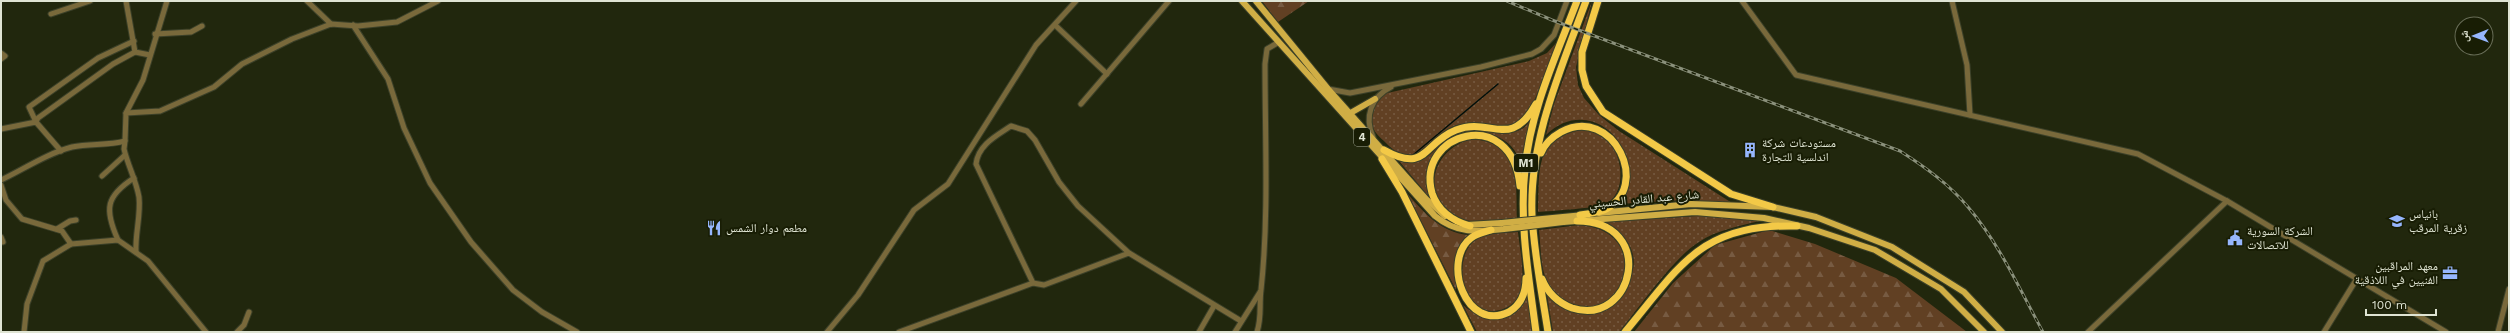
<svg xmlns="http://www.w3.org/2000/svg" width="2510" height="333" font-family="'Work Sans','Noto Naskh Arabic',sans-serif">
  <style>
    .forest { fill: url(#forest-firs) }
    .garden { fill: url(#garden-dots) }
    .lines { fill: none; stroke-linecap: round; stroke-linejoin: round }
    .stream { stroke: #000f0a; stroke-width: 1.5 }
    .minor-casing { stroke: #3c4129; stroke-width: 7 }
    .major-casing { stroke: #3c4129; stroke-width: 8 }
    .highway-casing { stroke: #3c4129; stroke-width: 9 }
    .minor { stroke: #79693b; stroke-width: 5 }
    .major { stroke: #d0ae45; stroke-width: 6 }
    .highway { stroke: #f3c947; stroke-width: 7 }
    .rail-casing { stroke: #8a907b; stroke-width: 3 }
    .rail { stroke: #181d04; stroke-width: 1.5; stroke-dasharray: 4.5; stroke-linecap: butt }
    .major-bridge-casing { stroke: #3c4129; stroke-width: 8; stroke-linecap: butt }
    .major-bridge { stroke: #d0ae45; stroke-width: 6 }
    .labels { text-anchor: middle; stroke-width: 4; stroke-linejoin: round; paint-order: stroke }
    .shield { fill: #181d04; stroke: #a3a895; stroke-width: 1 }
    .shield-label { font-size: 11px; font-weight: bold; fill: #dfe4d3 }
    .poi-label { font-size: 12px; fill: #dfe4d3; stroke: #181d04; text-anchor: start }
    .street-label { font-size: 12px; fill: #dfe4d3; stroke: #181d04 }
  </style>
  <defs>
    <pattern id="forest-firs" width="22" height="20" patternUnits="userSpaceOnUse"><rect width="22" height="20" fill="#614023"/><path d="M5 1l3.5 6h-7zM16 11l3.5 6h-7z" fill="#775b42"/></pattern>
    <pattern id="garden-dots" width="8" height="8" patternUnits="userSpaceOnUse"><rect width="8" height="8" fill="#614023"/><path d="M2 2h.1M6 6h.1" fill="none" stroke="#775b42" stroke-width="1.8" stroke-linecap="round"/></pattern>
  </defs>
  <rect width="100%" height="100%" fill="#21270d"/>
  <g class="forest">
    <polygon points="1262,1 1309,1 1278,22"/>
    <path d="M1407 193C1424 213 1441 232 1468 235L1457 252 1456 290Z"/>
    <polygon points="1769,230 1815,244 1896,278 1967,332 1634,332 1673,283 1715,245"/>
  </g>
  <g class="garden">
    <path d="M1592 1 1576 67 1578 85 1584 98 1599 115 1619 131 1732 203 1683 200 1619 204C1652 155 1593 90 1546 135L1554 104Z"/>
    <path d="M1557 42C1550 59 1534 110 1522 120 1509 132 1489 124 1472 124 1467 124 1459 124 1454 126 1428 137 1417 175 1386 143 1380 137 1373 132 1372 124 1371 111 1376 104 1383 94L1529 61 1547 53Z"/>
    <path d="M1530 121 1521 161C1518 157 1515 150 1511 146 1488 123 1448 131 1433 158 1426 169 1427 185 1429 197L1399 161C1433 170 1436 137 1460 131 1482 126 1514 144 1530 121Z"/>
    <path d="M1586 129C1590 130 1595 131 1598 133 1621 143 1631 190 1606 204 1599 208 1550 211 1538 212 1540 168 1533 138 1586 129Z"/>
    <path d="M1472 139C1521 143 1516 180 1517 218 1501 219 1478 225 1462 219 1420 202 1428 150 1472 139Z"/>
    <path d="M1697 216H1729L1760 221C1739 226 1717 230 1699 242 1674 257 1639 308 1619 332H1553L1547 295C1605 333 1673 263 1606 222Z"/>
    <path d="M1579 225C1654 230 1627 325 1573 304 1563 301 1553 294 1548 284 1540 268 1541 247 1539 230Z"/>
    <path d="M1518 232C1520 250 1525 272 1521 290 1519 298 1512 306 1503 309 1461 324 1449 252 1479 238 1490 232 1506 233 1518 232Z"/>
    <path d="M1528 294 1532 332H1477L1463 305C1484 324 1516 323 1528 294Z"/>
  </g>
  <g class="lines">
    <polyline class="stream" points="1413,155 1498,84"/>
    <g class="minor-casing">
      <g id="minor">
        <polyline points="126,1 135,52 150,55"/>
        <polyline points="307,1 331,24"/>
        <polyline points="1742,1 1796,75 2138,154 2227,201 2446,332"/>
        <polyline points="1952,1 1967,65 1970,115"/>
        <polyline points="51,14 90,1"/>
        <polyline points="353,25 388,79 404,128 430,183 471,242 513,290 542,312 577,332"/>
        <polyline points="1055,25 1107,74"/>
        <polyline points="155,34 191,32 202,26"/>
        <polyline points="1,53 5,56 1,59"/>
        <polyline points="1328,89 1350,93 1481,67 1532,54 1541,49 1554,35 1567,1"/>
        <polyline points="1081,104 1169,1"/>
        <polyline points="126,113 143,80 167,1"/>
        <polyline points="36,122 29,107 98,58 134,41"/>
        <polyline points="36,122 38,118 113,64 135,52"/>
        <polyline points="1,129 36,122 61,151"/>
        <path d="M1373 137C1364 117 1371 97 1391 87"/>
        <path d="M125 141 124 149C128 166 136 180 139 197 141 216 135 233 136 252"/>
        <polyline points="102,176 125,155"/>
        <path d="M1 180C24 169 48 153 72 147 90 143 107 146 125 141L126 113 160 111 214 87 242 64 292 39 331 24 358 26 397 22 438 1"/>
        <polyline points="1,185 6,200 22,219 62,231 71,244 118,240 148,261 206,332"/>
        <polyline points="57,229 70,221 76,220"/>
        <polyline points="1,237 3,242"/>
        <path d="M118 240C104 209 106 196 134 178"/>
        <path d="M1129 253 1044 285 1033 283 976 164C978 145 996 136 1011 126L1027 131 1035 140 1059 182 1078 206 1129 253 1241 321"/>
        <polyline points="24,332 27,304 43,261 71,244"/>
        <polyline points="237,332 244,325 249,312"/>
        <polyline points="827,332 858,295 914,210 948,184 1036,45 1076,1"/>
        <polyline points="899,332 1033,283"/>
        <polyline points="1199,332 1214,306"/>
        <polyline points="1235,332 1260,292"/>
        <path d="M1257 332C1262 317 1259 305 1261 290 1269 216 1265 140 1265 64L1267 49 1279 42"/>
        <polyline points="2088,332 2227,201"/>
        <polyline points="2324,332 2356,280"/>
        <polyline points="2498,332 2509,289"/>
      </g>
    </g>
    <g class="major-casing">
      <g id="major">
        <path d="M1242 1 1435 216C1457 234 1477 232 1504 229"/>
        <polyline points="1256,1 1328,89 1426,199 1445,216"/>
        <polyline points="1347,115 1375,99"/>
        <polyline points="1599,213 1691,204 1773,207 1816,217 1892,247 1964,292 2002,332"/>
        <polyline points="1563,217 1584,215"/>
        <polyline points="1563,222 1695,212 1764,218 1809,228 1875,250 1941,289 1984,332"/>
        <polyline points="1466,225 1502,223"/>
      </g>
    </g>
    <g class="highway-casing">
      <g id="highway">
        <polyline points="1598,1 1582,52 1582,70 1586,86 1603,112 1731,194 1773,207"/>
        <path d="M1384 150C1427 174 1423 143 1456 130 1490 116 1510 151 1536 104"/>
        <path d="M1541 153C1545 143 1552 137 1561 132 1613 104 1653 188 1604 210 1596 213 1588 214 1580 215"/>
        <polyline points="1382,159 1402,192 1471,332"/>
        <path d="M1470 226C1453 221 1438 211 1432 193 1415 133 1512 104 1520 186"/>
        <path d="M1491 230C1484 232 1477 233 1471 238 1441 261 1466 333 1509 312 1522 304 1526 292 1526 278"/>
        <path d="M1542 279C1547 292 1558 303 1572 308 1634 328 1658 221 1577 221"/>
        <path d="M1536 332C1529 278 1519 223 1525 169 1530 111 1557 54 1577 1"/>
        <path d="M1548 332C1542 293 1534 254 1532 215 1529 140 1561 69 1586 1"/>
        <path d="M1625 332C1682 264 1700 224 1797 226"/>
      </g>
    </g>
    <use href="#minor" class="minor"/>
    <use href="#major" class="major"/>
    <use href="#highway" class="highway"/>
    <g class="rail-casing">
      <path id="rail" d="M1507 1 1552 20 1900 151C1925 167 1949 184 1968 207 1999 243 2020 290 2043 332"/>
    </g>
    <use href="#rail" class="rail"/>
    <g class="major-bridge-casing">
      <g id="major-bridge">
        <polyline points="1502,223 1563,217"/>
        <polyline points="1504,229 1563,222"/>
      </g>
    </g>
    <use href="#major-bridge" class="major-bridge"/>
  </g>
  <defs>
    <g id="building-bare" transform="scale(1.2)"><path d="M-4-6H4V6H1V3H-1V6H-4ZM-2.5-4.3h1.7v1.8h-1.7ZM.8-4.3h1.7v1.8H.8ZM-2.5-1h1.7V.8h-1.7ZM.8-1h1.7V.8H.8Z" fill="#96b6fd" stroke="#181d04" stroke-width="2.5" paint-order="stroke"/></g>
    <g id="school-bare" transform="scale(1.2)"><path d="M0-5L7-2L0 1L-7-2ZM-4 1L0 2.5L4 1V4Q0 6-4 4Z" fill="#96b6fd" stroke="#181d04" stroke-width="2.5" paint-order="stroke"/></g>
    <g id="restaurant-bare" transform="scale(1.2)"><path d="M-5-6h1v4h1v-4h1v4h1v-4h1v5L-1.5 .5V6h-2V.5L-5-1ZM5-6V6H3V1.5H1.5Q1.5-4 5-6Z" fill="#96b6fd" stroke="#181d04" stroke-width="2.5" paint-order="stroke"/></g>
    <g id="civic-bare" transform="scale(1.2)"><path d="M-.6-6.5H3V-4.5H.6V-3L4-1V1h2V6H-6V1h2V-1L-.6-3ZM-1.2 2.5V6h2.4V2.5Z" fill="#96b6fd" stroke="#181d04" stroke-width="2.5" paint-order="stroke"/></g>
    <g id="office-bare" transform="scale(1.2)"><path d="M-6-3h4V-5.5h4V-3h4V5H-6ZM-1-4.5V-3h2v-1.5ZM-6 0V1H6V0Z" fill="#96b6fd" stroke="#181d04" stroke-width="2.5" paint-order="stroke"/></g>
  </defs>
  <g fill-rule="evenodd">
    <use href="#building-bare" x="1750" y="150"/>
    <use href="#school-bare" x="2397" y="221"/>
    <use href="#restaurant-bare" x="714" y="228"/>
    <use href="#civic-bare" x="2235" y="238"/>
    <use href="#office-bare" x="2450" y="273"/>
  </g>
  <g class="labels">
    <g class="shield">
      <rect x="1354" y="128" width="16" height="18" rx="3"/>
      <rect x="1514" y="154" width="24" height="18" rx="3"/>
    </g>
    <g class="shield-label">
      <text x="1362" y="141">4</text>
      <text x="1526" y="167">M1</text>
    </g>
    <g class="poi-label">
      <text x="1762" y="147">مستودعات شركة<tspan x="1762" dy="14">اندلسية للتجارة</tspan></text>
      <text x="2409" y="218">بانياس<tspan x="2409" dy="14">زقرية المرقب</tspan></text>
      <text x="726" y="232">مطعم دوار الشمس</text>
      <text x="2247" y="235">الشركة السورية<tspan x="2247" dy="14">للاتصالات</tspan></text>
      <text x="2438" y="270" text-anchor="end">معهد المراقبين<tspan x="2438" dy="14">الفنيين في اللاذقية</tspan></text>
    </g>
    <g class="street-label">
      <text transform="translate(1644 199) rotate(-5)" y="4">شارع عبد القادر الحسيني</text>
    </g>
  </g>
  <rect width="2510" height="333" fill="none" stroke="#dfe4d3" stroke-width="4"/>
  <g transform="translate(2474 36) rotate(269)"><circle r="19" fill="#181d04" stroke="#686d57"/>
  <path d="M0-3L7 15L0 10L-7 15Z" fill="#96b6fd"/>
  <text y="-6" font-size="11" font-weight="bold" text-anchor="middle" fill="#dfe4d3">ش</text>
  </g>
  <path d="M2366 309v6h70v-6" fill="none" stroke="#dfe4d3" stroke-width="2"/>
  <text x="2372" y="309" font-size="12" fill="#dfe4d3" stroke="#181d04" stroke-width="3" paint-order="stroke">100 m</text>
</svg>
